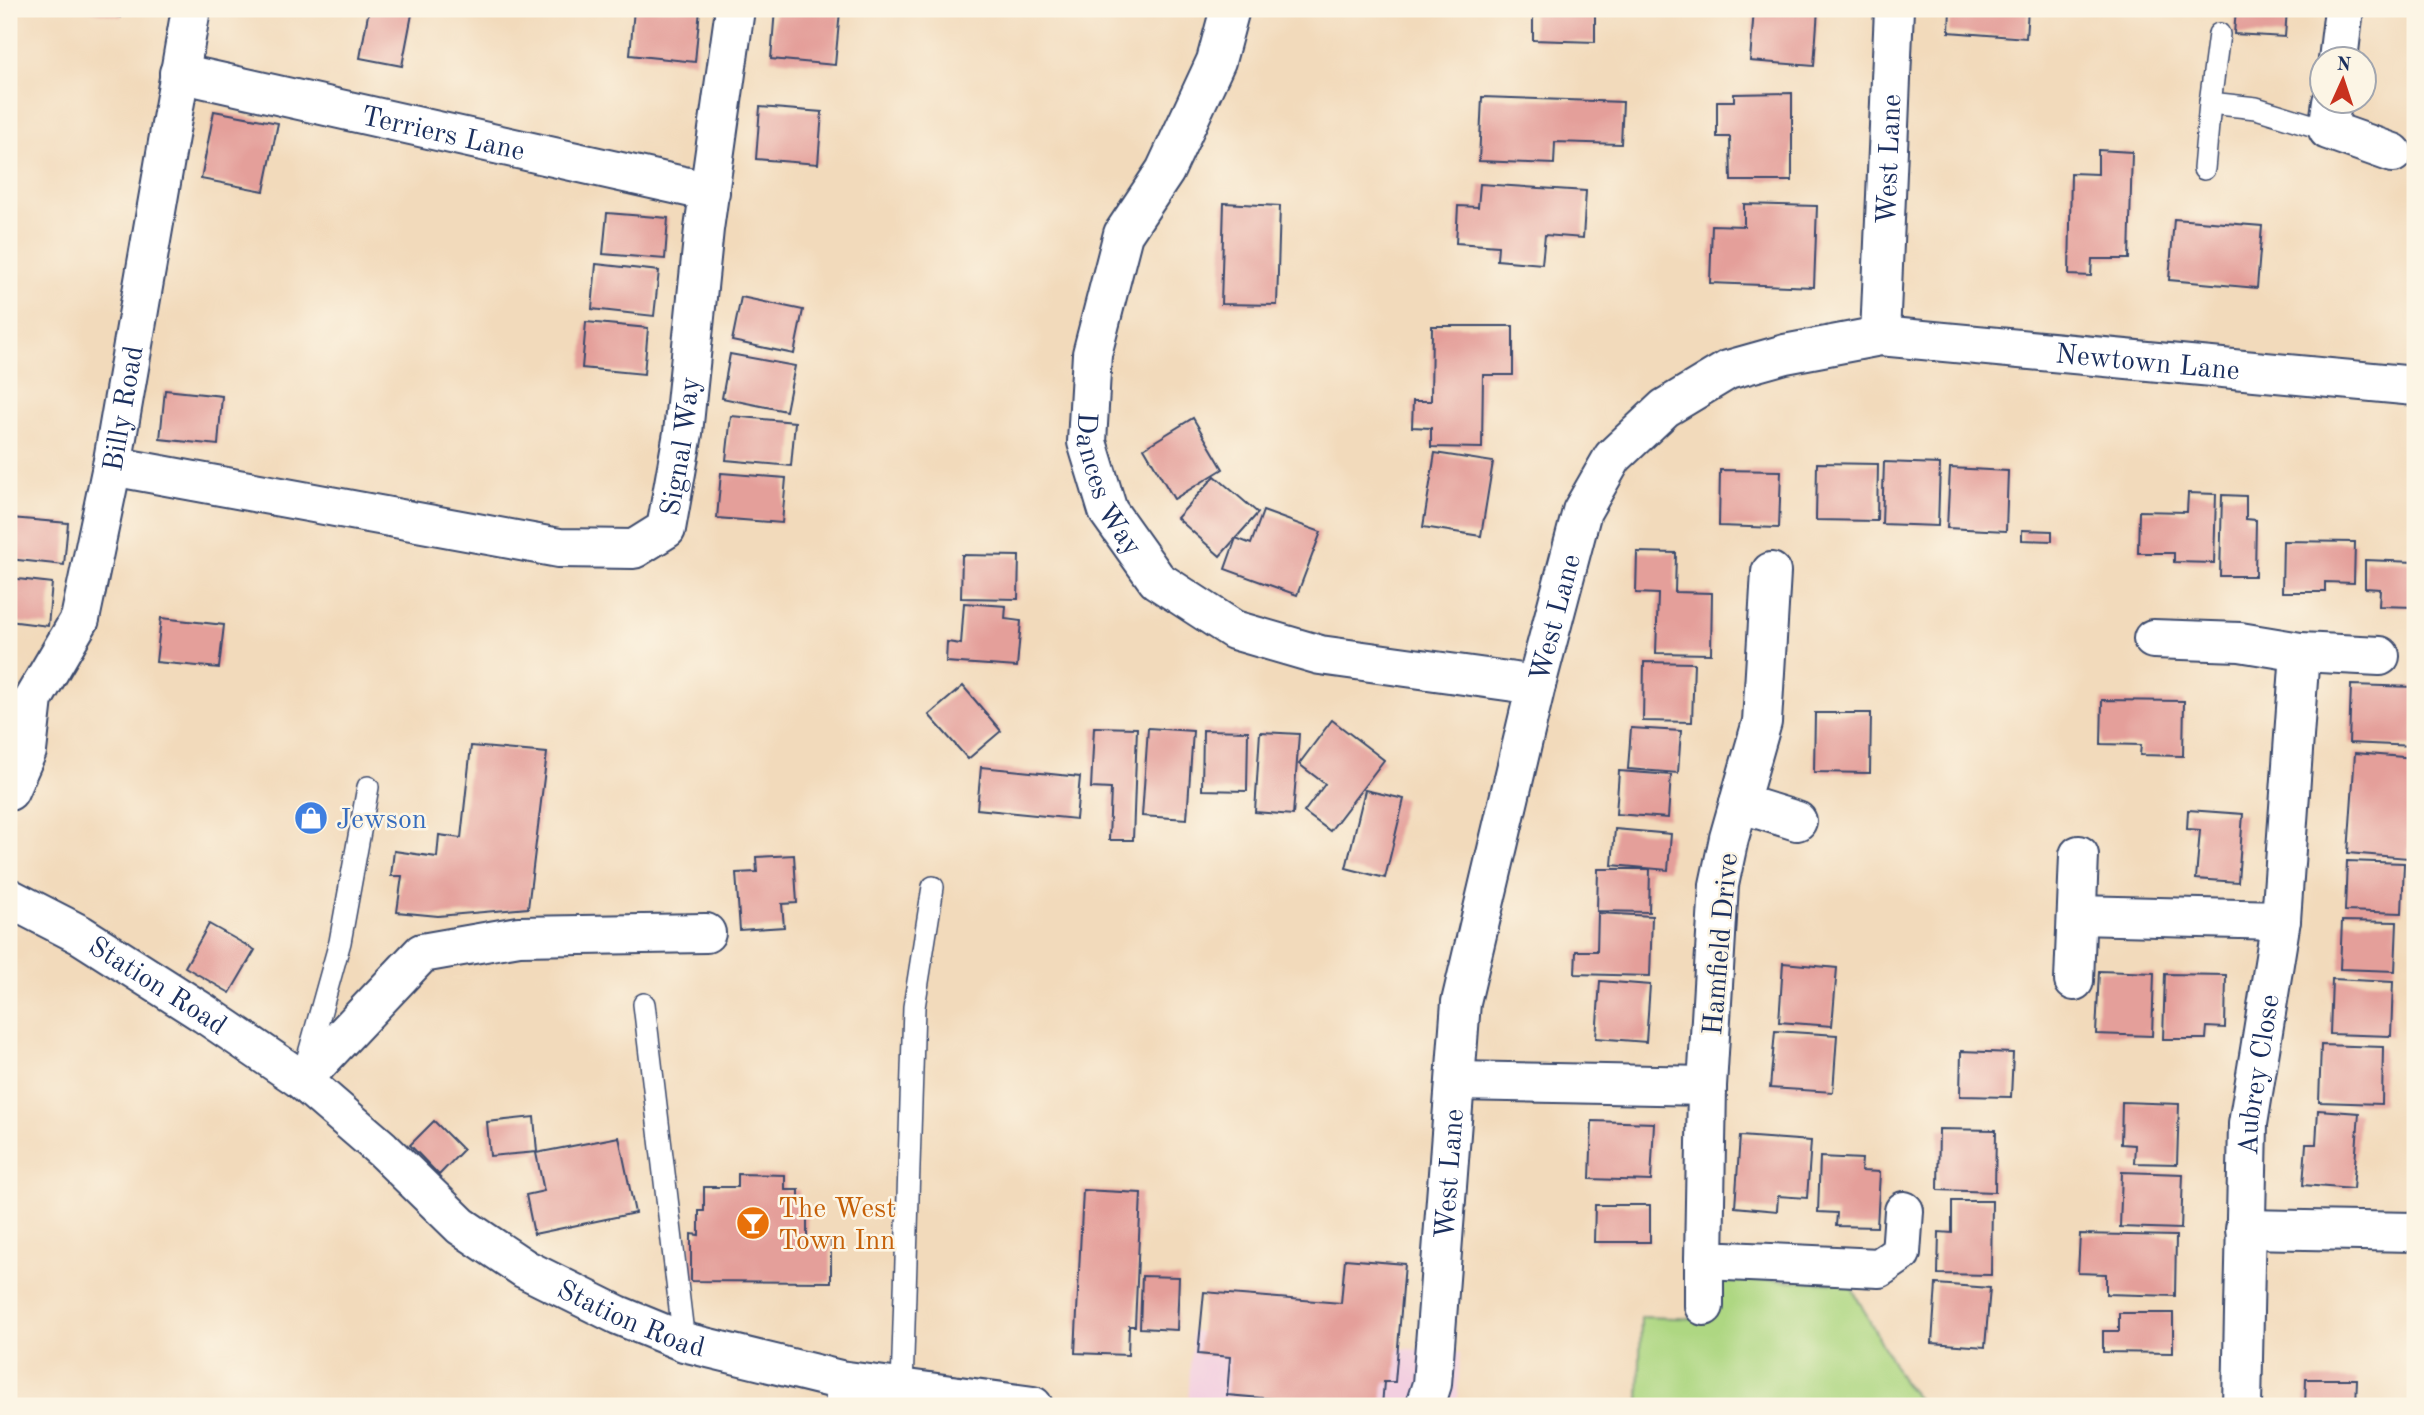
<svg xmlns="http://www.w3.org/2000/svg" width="2424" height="1415" font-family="'Old Standard TT',serif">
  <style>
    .built { fill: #f3cfe0 }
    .green { fill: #aed782; stroke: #648370; stroke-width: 2 }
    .building { fill: #e49f9a }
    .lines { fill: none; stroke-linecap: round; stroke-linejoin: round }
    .service-casing { stroke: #3b496c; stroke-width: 24 }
    .minor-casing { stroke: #3b496c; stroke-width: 42 }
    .tertiary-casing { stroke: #3b496c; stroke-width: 42 }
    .service { stroke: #fff; stroke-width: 21 }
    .minor { stroke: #fff; stroke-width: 38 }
    .tertiary { stroke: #fff; stroke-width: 38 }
    .labels { text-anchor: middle; stroke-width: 5; stroke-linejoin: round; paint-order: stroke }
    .street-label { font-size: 28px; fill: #1b2f5e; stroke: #fcf5e5 }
    .shop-label { font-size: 28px; fill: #366cbe; stroke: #fcf5e5; text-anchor: start }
    .food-label { font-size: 28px; fill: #c56008; stroke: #fcf5e5; text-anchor: start }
  </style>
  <rect width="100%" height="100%" fill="#fcf5e5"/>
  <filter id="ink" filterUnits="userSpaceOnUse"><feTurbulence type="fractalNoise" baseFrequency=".0143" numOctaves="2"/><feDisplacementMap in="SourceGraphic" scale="14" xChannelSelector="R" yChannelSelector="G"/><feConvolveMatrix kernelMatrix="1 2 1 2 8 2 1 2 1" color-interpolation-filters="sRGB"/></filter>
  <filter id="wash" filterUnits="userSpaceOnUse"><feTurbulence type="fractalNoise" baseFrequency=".00686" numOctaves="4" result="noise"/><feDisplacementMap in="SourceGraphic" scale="28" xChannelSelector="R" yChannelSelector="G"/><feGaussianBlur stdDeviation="1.57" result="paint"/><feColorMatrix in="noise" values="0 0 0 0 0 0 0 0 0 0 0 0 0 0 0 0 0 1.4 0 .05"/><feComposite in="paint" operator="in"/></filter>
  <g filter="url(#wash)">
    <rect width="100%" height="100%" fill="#f2dabb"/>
    <polygon class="built" points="1192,1331 1460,1353 1457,1406 1188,1406"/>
    <polygon class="green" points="1722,1278 1849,1283 1903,1382 1924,1406 1639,1406 1641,1317 1710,1319"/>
    <g id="blocks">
      <g class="building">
        <polygon points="81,9 122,9 121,17"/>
        <polygon points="369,9 413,9 402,66 360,58"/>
        <polygon points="634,9 700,9 695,62 630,55"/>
        <polygon points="775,9 840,11 835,65 771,59"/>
        <polygon points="1533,9 1595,9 1595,42 1533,40"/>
        <polygon points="1754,9 1818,9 1814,66 1750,61"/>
        <polygon points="1950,9 2028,9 2026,38 1949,32"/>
        <polygon points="2236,9 2287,9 2285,37 2234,34"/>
        <polygon points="1792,93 1792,181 1731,181 1730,137 1717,137 1717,101 1734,101 1734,94"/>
        <polygon points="1482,97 1623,102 1621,144 1555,142 1554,164 1479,161"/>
        <polygon points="760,107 822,112 818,164 756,159"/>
        <polygon points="214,111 278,123 264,191 201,179"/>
        <polygon points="2098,150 2132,152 2129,259 2092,259 2091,276 2069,275 2071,173 2098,174"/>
        <polygon points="1480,184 1586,191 1583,238 1545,235 1542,264 1497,260 1498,246 1456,243 1458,206 1478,207"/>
        <polygon points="1224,203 1280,206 1277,305 1221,304"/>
        <polygon points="1744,204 1817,206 1814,287 1710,283 1712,225 1744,226"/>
        <polygon points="607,213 668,218 665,259 603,254"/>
        <polygon points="2174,219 2262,226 2257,288 2169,280"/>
        <polygon points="596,264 659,271 654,316 592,309"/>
        <polygon points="741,297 803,310 794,354 732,341"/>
        <polygon points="586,322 648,328 644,374 582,368"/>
        <polygon points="1432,326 1513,326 1513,375 1483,375 1482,448 1431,447 1431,428 1412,427 1413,401 1431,401"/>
        <polygon points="730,354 795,366 786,411 722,398"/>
        <polygon points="165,390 222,396 218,445 160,439"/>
        <polygon points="731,416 795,422 791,466 726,460"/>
        <polygon points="1193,418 1223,469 1174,499 1144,448"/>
        <polygon points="1435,453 1493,462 1481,536 1423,527"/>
        <polygon points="1884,462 1940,464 1938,526 1882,524"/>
        <polygon points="1817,463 1878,464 1877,521 1816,520"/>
        <polygon points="1950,468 2008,471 2006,531 1947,528"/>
        <polygon points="1720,470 1781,471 1779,528 1719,526"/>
        <polygon points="721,473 786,478 782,523 717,518"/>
        <polygon points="1215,476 1258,513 1220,556 1177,518"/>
        <polygon points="2188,493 2216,494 2214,563 2174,562 2174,553 2138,553 2139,511 2187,512"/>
        <polygon points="2222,495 2246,496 2246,519 2256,520 2255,576 2220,576"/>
        <polygon points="1263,511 1321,532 1297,595 1225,569 1236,538 1251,544"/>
        <polygon points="11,518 68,523 64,565 9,559"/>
        <polygon points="2022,530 2052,531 2052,541 2022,540"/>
        <polygon points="2283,541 2355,542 2354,583 2325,582 2325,592 2282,592"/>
        <polygon points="1637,552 1676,553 1675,592 1712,593 1711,654 1656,653 1658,594 1636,593"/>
        <polygon points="962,555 1019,556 1018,599 961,598"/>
        <polygon points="2365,560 2415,562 2415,607 2379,606 2380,589 2365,588"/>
        <polygon points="9,578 52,583 48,626 9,621"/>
        <polygon points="964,603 1006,606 1005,619 1021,621 1017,667 946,662 947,642 961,644"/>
        <polygon points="161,618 224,625 219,668 156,662"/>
        <polygon points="1644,662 1694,663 1692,722 1643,721"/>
        <polygon points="2351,685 2415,687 2414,746 2349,743"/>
        <polygon points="963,686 1001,731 968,759 929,715"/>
        <polygon points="2102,700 2184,701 2183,756 2140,755 2141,745 2101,744"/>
        <polygon points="1815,713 1871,713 1870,773 1814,772"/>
        <polygon points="1332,720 1384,760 1330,831 1304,812 1325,784 1299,764"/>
        <polygon points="1094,727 1137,728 1133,840 1109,840 1111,789 1091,788"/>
        <polygon points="1148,728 1193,731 1187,819 1142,816"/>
        <polygon points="1631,728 1681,731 1678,773 1628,769"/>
        <polygon points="1203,730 1248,731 1247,791 1202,790"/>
        <polygon points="1260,732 1299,734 1293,815 1255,812"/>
        <polygon points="471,746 547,753 528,908 438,916 397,912 402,876 391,876 394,851 437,857 439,835 461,838"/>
        <polygon points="2355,753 2415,758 2408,858 2348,853"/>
        <polygon points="981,767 1080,777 1076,819 977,809"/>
        <polygon points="1619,771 1671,775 1668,818 1616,814"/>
        <polygon points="1365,790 1404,799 1385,878 1346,868"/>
        <polygon points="2188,810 2243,814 2238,882 2196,879 2200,830 2187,829"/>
        <polygon points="1615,829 1671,834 1668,870 1612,865"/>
        <polygon points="794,855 797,903 782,904 784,927 740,930 736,873 757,872 756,857"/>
        <polygon points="2347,861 2404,863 2402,913 2345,911"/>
        <polygon points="1598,869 1650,869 1649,912 1597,911"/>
        <polygon points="1598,913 1652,916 1650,976 1575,974 1576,951 1597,951"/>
        <polygon points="2342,921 2397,922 2395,971 2340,969"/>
        <polygon points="209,924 255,950 230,993 185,967"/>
        <polygon points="1783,963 1837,968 1832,1026 1779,1022"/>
        <polygon points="2099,971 2154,973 2152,1036 2096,1034"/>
        <polygon points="2165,974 2226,975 2225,1028 2207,1027 2206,1039 2163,1039"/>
        <polygon points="2332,979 2393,982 2391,1036 2330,1034"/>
        <polygon points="1600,981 1650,985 1646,1042 1596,1038"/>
        <polygon points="1775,1031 1837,1035 1833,1092 1770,1088"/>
        <polygon points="2321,1045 2383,1047 2382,1104 2319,1102"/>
        <polygon points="1961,1051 2013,1053 2011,1097 1960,1096"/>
        <polygon points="2122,1102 2179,1104 2177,1164 2134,1163 2135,1145 2121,1144"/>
        <polygon points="2318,1110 2359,1113 2353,1189 2303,1185 2306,1144 2316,1144"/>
        <polygon points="534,1117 537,1152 490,1156 487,1122"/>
        <polygon points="434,1121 463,1150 439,1175 410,1145"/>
        <polygon points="1592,1121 1654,1123 1651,1181 1590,1179"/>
        <polygon points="1939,1129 1996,1130 1995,1192 1938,1190"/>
        <polygon points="1740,1136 1811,1141 1807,1198 1778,1196 1777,1211 1735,1207"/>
        <polygon points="619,1137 635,1213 534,1234 526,1195 544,1191 536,1153"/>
        <polygon points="1820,1157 1862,1159 1861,1171 1880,1172 1877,1227 1836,1226 1837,1213 1818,1212"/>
        <polygon points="2122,1172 2183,1174 2181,1229 2120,1227"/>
        <polygon points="738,1174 785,1175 785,1190 799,1190 799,1207 807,1207 807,1240 831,1240 831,1282 691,1281 691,1234 699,1235 699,1211 704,1211 704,1187 738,1187"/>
        <polygon points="1083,1190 1141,1193 1135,1326 1129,1326 1128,1355 1075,1353"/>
        <polygon points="1952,1201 1992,1201 1991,1275 1938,1274 1939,1232 1952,1233"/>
        <polygon points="1595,1205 1650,1205 1650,1242 1594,1242"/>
        <polygon points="2080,1234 2176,1236 2175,1296 2106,1294 2106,1274 2078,1273"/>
        <polygon points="1345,1259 1405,1264 1395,1382 1384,1382 1382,1406 1272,1406 1273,1399 1227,1395 1230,1357 1198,1354 1204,1292 1341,1303"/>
        <polygon points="1142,1276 1179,1277 1177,1330 1140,1328"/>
        <polygon points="1936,1284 1990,1288 1985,1347 1932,1343"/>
        <polygon points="2119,1313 2173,1313 2173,1353 2103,1352 2103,1331 2119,1331"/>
        <polygon points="2306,1379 2357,1379 2356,1406 2305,1406"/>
      </g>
    </g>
  </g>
  <g filter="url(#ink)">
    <use href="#blocks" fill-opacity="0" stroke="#3b496c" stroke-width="2"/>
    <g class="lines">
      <g class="service-casing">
        <g id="service">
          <polyline points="2219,34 2210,103 2256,108 2328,130"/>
          <polyline points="2204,169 2210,103"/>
          <polyline points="644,1004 684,1342"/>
          <polyline points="305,1068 340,942 368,787"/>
          <polyline points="902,1388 914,1007 933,887"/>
          <polyline points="835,1406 840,1380"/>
        </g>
      </g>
      <g class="minor-casing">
        <g id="minor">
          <path id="s1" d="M1230 9 1216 61 1165 171 1123 234 1092 354 1087 442 1108 511 1157 580 1234 630 1320 655 1536 685"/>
          <polyline points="2338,60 2344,9"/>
          <path id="s2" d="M179 73 710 192"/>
          <polyline points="2332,102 2328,130 2393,153"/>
          <path id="s3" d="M112 466 559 548 634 549 666 529 683 433 704 229 735 9"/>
          <polyline points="1771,572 1762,722 1729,838 1719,885 1707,1086 1704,1260 1879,1268 1901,1253 1904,1211"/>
          <polyline points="2153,639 2240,642 2300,652 2380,656"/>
          <path id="s4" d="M9 791 27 751 33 699 80 619 112 466 191 9"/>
          <polyline points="1739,803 1797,821"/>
          <polyline points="2077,915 2281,920"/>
          <polyline points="2074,981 2079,855"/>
          <polyline points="302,1080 422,953 519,936 706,933"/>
          <polyline points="1457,1081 1707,1086"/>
          <polyline points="2245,1229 2415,1232"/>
          <polyline points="1704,1306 1704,1260"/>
          <path id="s5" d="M2242 1406 2248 1124 2281 920 2300 652"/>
        </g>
      </g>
      <g class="tertiary-casing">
        <g id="tertiary">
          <path id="s6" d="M1880 336 1894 9"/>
          <path id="s7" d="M9 898 81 935 205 1014 302 1080 382 1149 461 1226 525 1269 618 1315 684 1342 840 1380 1033 1406"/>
          <path id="s8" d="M1425 1406 1432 1384 1461 1002 1536 685 1582 511 1613 457 1665 408 1728 370 1785 354 1880 336 2415 386"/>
        </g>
      </g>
      <use href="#service" class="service"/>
      <use href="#minor" class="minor"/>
      <use href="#tertiary" class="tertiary"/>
    </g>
  </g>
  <defs>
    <g id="shop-disc" transform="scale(1.75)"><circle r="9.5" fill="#3f7fe0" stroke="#fcf5e5"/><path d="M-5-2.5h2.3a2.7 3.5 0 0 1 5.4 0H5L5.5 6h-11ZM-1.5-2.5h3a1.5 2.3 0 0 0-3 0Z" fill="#fff"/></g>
    <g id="bar-disc" transform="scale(1.75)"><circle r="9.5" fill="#e8710a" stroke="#fcf5e5"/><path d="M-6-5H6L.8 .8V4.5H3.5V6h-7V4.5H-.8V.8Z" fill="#fff"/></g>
  </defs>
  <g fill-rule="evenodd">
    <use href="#shop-disc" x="311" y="818"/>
    <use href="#bar-disc" x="753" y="1223"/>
  </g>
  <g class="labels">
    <g class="street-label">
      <text dy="10" stroke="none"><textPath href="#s2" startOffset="271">Terriers Lane</textPath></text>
      <text dy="10" stroke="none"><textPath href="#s6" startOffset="177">West Lane</textPath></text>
      <text dy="10" stroke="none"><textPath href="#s8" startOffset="1544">Newtown Lane</textPath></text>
      <text dy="10" stroke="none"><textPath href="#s4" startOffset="404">Billy Road</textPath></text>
      <text dy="10" stroke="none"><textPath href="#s3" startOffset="651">Signal Way</textPath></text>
      <text dy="10" stroke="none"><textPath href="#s1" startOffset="509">Dances Way</textPath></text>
      <text dy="10" stroke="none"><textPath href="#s8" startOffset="802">West Lane</textPath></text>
      <text transform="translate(1719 944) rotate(-85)" y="10">Hamfield Drive</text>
      <text dy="10" stroke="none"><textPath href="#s7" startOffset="173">Station Road</textPath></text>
      <text dy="10" stroke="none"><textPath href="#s5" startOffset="332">Aubrey Close</textPath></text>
      <text dy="10" stroke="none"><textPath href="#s8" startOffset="234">West Lane</textPath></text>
      <text dy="10" stroke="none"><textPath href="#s7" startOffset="756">Station Road</textPath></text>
    </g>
    <g class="shop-label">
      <text x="336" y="828">Jewson</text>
    </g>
    <g class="food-label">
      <text x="778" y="1217">The West<tspan x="778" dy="32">Town Inn</tspan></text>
    </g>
  </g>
  <rect width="2424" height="1415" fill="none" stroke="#fcf5e5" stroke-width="35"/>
  <g transform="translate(2343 80) rotate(3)"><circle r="33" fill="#fcf5e5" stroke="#a2a6af" stroke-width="2"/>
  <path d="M0-5L12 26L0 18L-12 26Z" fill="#c8321e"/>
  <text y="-10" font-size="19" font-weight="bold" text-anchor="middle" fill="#1b2f5e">N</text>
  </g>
</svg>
